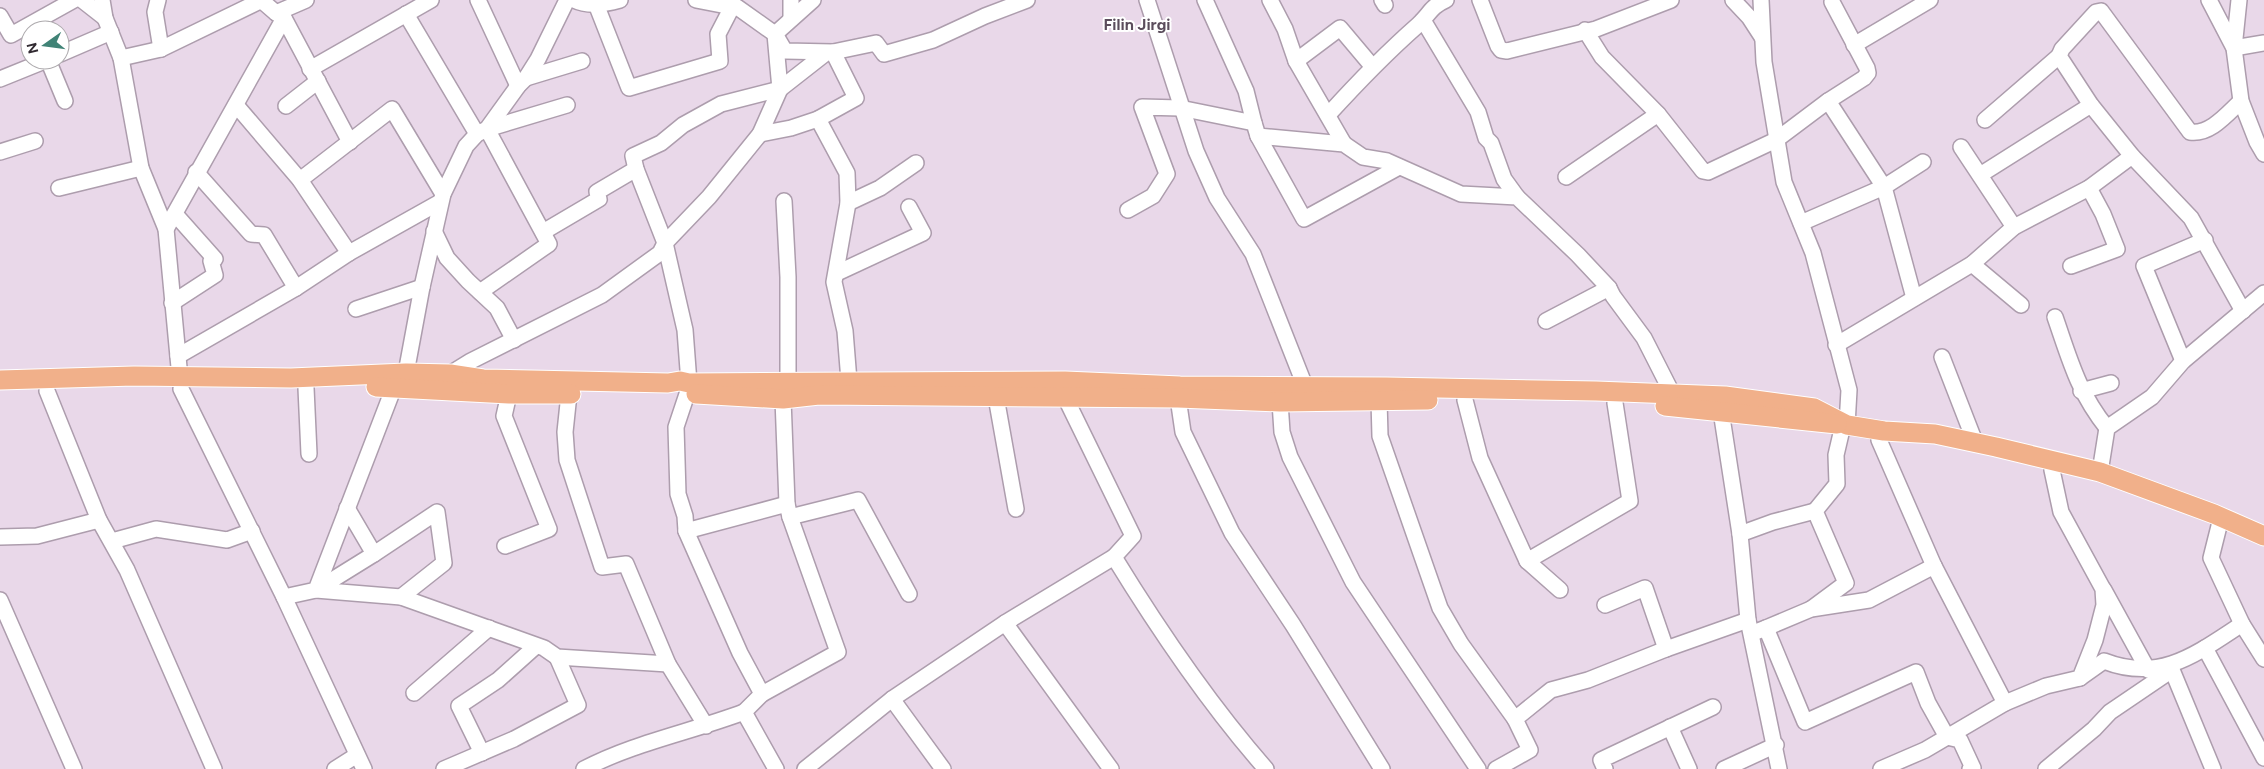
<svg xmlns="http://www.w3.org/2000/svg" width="2264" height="769" font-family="Figtree,sans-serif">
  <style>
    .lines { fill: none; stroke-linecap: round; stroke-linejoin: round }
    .minor-casing { stroke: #ad9dad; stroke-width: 18 }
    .major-casing { stroke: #fff; stroke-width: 21 }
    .minor { stroke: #fff; stroke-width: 15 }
    .major { stroke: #f1b08a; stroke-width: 19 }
    .labels { text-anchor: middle; stroke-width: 4; stroke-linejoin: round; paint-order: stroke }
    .neighbourhood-label { font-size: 16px; font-weight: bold; fill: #5b4d5c; stroke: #fff }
  </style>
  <rect width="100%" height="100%" fill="#e9d8e9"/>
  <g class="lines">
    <g class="minor-casing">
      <g id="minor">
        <polyline points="82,0 105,18"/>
        <polyline points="102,0 105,18 121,58 141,168 166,229 180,378"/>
        <polyline points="158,0 155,12 161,49"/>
        <polyline points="261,0 276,13 284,18 350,142"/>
        <polyline points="478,0 518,86"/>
        <path d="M574 0C588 7 606 4 620 0"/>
        <polyline points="1147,0 1196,151 1217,198 1253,254 1305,386"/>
        <polyline points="1205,0 1246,91 1254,123"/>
        <polyline points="1270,0 1285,29 1296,61 1344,144"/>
        <polyline points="1382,0 1385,5"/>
        <polyline points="1480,0 1498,46 1501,50 1507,51 1596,29 1671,0"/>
        <polyline points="1733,0 1749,17 1762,37"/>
        <polyline points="1761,0 1764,62 1784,182 1813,253 1849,390 1847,425"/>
        <polyline points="2209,0 2234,48 2241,101 2257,142 2264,154"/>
        <polyline points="2239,0 2234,48 2264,43"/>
        <polyline points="596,4 629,88 720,61 718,34 732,7 696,0"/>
        <polyline points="732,7 737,7 775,34 785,51 833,52 876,43 884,54 933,40 985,16 1027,0"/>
        <polyline points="276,13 306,0"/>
        <polyline points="406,14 477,134"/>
        <polyline points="0,16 11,35 74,0"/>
        <polyline points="791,19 791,0"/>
        <polyline points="1423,20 1478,112 1486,138 1491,143 1504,179 1517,197"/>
        <polyline points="1585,30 1602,57 1658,114 1703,171 1708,172 1776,140 1828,101 1864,78 1868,73 1867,68 1832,2"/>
        <polyline points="1854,45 1930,0"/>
        <polyline points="60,54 111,32"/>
        <polyline points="121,58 161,49 262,0"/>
        <polyline points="48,60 65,101"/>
        <polyline points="1296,61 1340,28 1372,66"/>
        <polyline points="310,69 431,0"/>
        <polyline points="526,78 582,61"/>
        <polyline points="0,79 47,60"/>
        <polyline points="1828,101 1884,187 1914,298"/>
        <path d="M2241 101C2227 114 2210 135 2190 132L2101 11 2096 12 2062 49 2059 56 2091 105 2132 156 2191 218 2243 311"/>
        <polyline points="236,105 300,180 349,253"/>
        <polyline points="286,106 318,81"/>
        <path d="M1328 115C1358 82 1385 54 1418 25 1430 14 1430 7 1446 0"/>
        <polyline points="818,119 847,173 848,203 834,282 845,331 849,381"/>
        <polyline points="1985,120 2059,56"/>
        <polyline points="760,134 791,128 818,119 856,98 833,52"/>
        <polyline points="1258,136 1304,219 1399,167"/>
        <polyline points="1961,147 2014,227"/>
        <polyline points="0,152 35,141"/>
        <polyline points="196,172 251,234 264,235 296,288"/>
        <polyline points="1980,175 2091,105"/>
        <polyline points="1566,177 1658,114"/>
        <polyline points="300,180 392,109 443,194"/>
        <polyline points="59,188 141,168"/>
        <polyline points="784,201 788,277 788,382"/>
        <polyline points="848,203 880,188 916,163"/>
        <polyline points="1128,210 1153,196 1167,174 1142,107 1180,108 1254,123 1258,136 1344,144 1363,157 1387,161 1461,194 1517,197 1578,255 1609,288 1613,296 1644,338 1673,395"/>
        <polyline points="1801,223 1884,187 1923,162"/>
        <polyline points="166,229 284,18"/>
        <polyline points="434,231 447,258 468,281 497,308 514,340"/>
        <polyline points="543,232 599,199 597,192 636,169"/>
        <polyline points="1972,264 2021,305"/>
        <polyline points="2071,266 2117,249 2103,214 2089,188"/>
        <polyline points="837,273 923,233 909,207"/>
        <polyline points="480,292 549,244 487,129 567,105"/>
        <polyline points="172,303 215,275 211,261 215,259 175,214"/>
        <polyline points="356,309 422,287"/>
        <path d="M2055 317C2070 360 2078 392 2107 428"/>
        <polyline points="1546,321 1609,288"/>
        <polyline points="1836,345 1972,264 2014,227 2089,188 2132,156"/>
        <polyline points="178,356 296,288 349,253 440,202"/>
        <polyline points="1942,357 1975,442"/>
        <polyline points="2183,361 2144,266 2205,240"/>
        <polyline points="406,373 422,287 443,194 466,146 477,134 487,129 518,86 526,78 538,59 567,0"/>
        <polyline points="450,374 471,361 602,295 660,253 665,243 709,197 760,134 780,89 775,34 813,0"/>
        <polyline points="689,383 685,330 665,243 636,169 633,156 661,143 683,125 721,104 780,89 826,53"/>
        <polyline points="306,388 309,454"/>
        <polyline points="181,389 284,597 364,769"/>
        <polyline points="47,391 99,520 127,570 214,769"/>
        <polyline points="2081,391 2111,383"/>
        <polyline points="569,394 565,432 567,460 602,567 626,564 668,664 706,726"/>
        <polyline points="687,394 676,427 678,494 685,516 686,531 740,653 762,694 744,712 776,769"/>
        <polyline points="996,397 1016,509"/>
        <path d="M1065 397 1133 536 1114 557C1160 632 1208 703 1266 769"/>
        <polyline points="1178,398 1183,432 1232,533 1293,625 1382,769"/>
        <polyline points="1379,400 1380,436 1440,608 1461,644 1515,719"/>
        <polyline points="1465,400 1480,458 1527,561 1630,501 1615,403"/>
        <polyline points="1280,402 1282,432 1290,457 1353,582 1478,769"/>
        <polyline points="1721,411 1740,534 1748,620 1779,769"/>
        <polyline points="1879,440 1934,566 2005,703 1925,750 1881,769"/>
        <polyline points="2100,472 2107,428 2152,397 2183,361 2264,293"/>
        <polyline points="347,508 374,554 437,512 444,563 401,597"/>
        <polyline points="790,517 858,500 909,594"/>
        <polyline points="2219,526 2211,558 2242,624 2264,659"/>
        <polyline points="686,531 787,504"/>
        <polyline points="1740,534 1773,522 1815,511"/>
        <polyline points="0,537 37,536 99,520"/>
        <polyline points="112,541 156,529 227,540 252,531"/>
        <polyline points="505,546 549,529 504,416 509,394"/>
        <polyline points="374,554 316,590 401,597 544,648 557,657 668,664"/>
        <polyline points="1527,561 1560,590"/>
        <polyline points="2104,590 2148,670"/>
        <polyline points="284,597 316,590 394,387"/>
        <polyline points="0,600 74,769"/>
        <polyline points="1605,605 1645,588 1666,649"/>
        <polyline points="1811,609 1846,583 1815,511 1837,484 1836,455 1843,425"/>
        <polyline points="1005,623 1111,769"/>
        <polyline points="1766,628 1811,609 1869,600 1934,566"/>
        <polyline points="1753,633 1766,628 1805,722 1916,672 1928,703 1947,737 1960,740 1973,768 1970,769"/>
        <polyline points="2205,648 2264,758"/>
        <polyline points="2170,665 2213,769"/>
        <path d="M2080 678 2104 661C2160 683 2196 654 2242 624"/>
        <polyline points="414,693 489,628"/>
        <polyline points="762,694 838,652 790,517 787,504 783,399"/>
        <polyline points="892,699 943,769"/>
        <polyline points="2005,703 2046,686 2080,678 2095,640 2104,605 2103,589 2061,512 2052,470"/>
        <polyline points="1670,727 1689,769"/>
        <polyline points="482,753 459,706 498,680 536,646"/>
        <polyline points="335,769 357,755"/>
        <polyline points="444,769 514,739 578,705 557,657"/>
        <path d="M584 769C633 743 691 732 744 712"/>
        <polyline points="805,769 892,699 1005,623 1114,557"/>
        <polyline points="1496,769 1530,750 1515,719 1551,690 1588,680 1666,649 1748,620"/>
        <polyline points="1605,769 1601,760 1713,707"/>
        <polyline points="1724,769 1776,745"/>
        <polyline points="2046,769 2094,729 2110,712 2166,674 2170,665"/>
      </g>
    </g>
    <g class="major-casing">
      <g id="major">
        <polyline points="0,380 134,376 291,378 406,373 450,374 483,379 668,383 680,381 689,383 1065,381 1180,386 1386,387 1596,391 1725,396 1814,408 1847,425 1884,431 1935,434 1996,447 2100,472 2214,514 2264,536"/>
        <polyline points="376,387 509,394 571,394"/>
        <polyline points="696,394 783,399 819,395 1178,398 1280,402 1428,400"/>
        <polyline points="1665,406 1837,424"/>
      </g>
    </g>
    <use href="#minor" class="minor"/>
    <use href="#major" class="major"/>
  </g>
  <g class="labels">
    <g class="neighbourhood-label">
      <text x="1137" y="30">Filin Jirgi</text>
    </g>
  </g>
  <g transform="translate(45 45) rotate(256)"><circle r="24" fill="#ffffff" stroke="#adaaad"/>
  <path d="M0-4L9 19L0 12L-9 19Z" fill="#408376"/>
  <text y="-8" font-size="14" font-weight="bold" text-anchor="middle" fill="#312a31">N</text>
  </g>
</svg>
